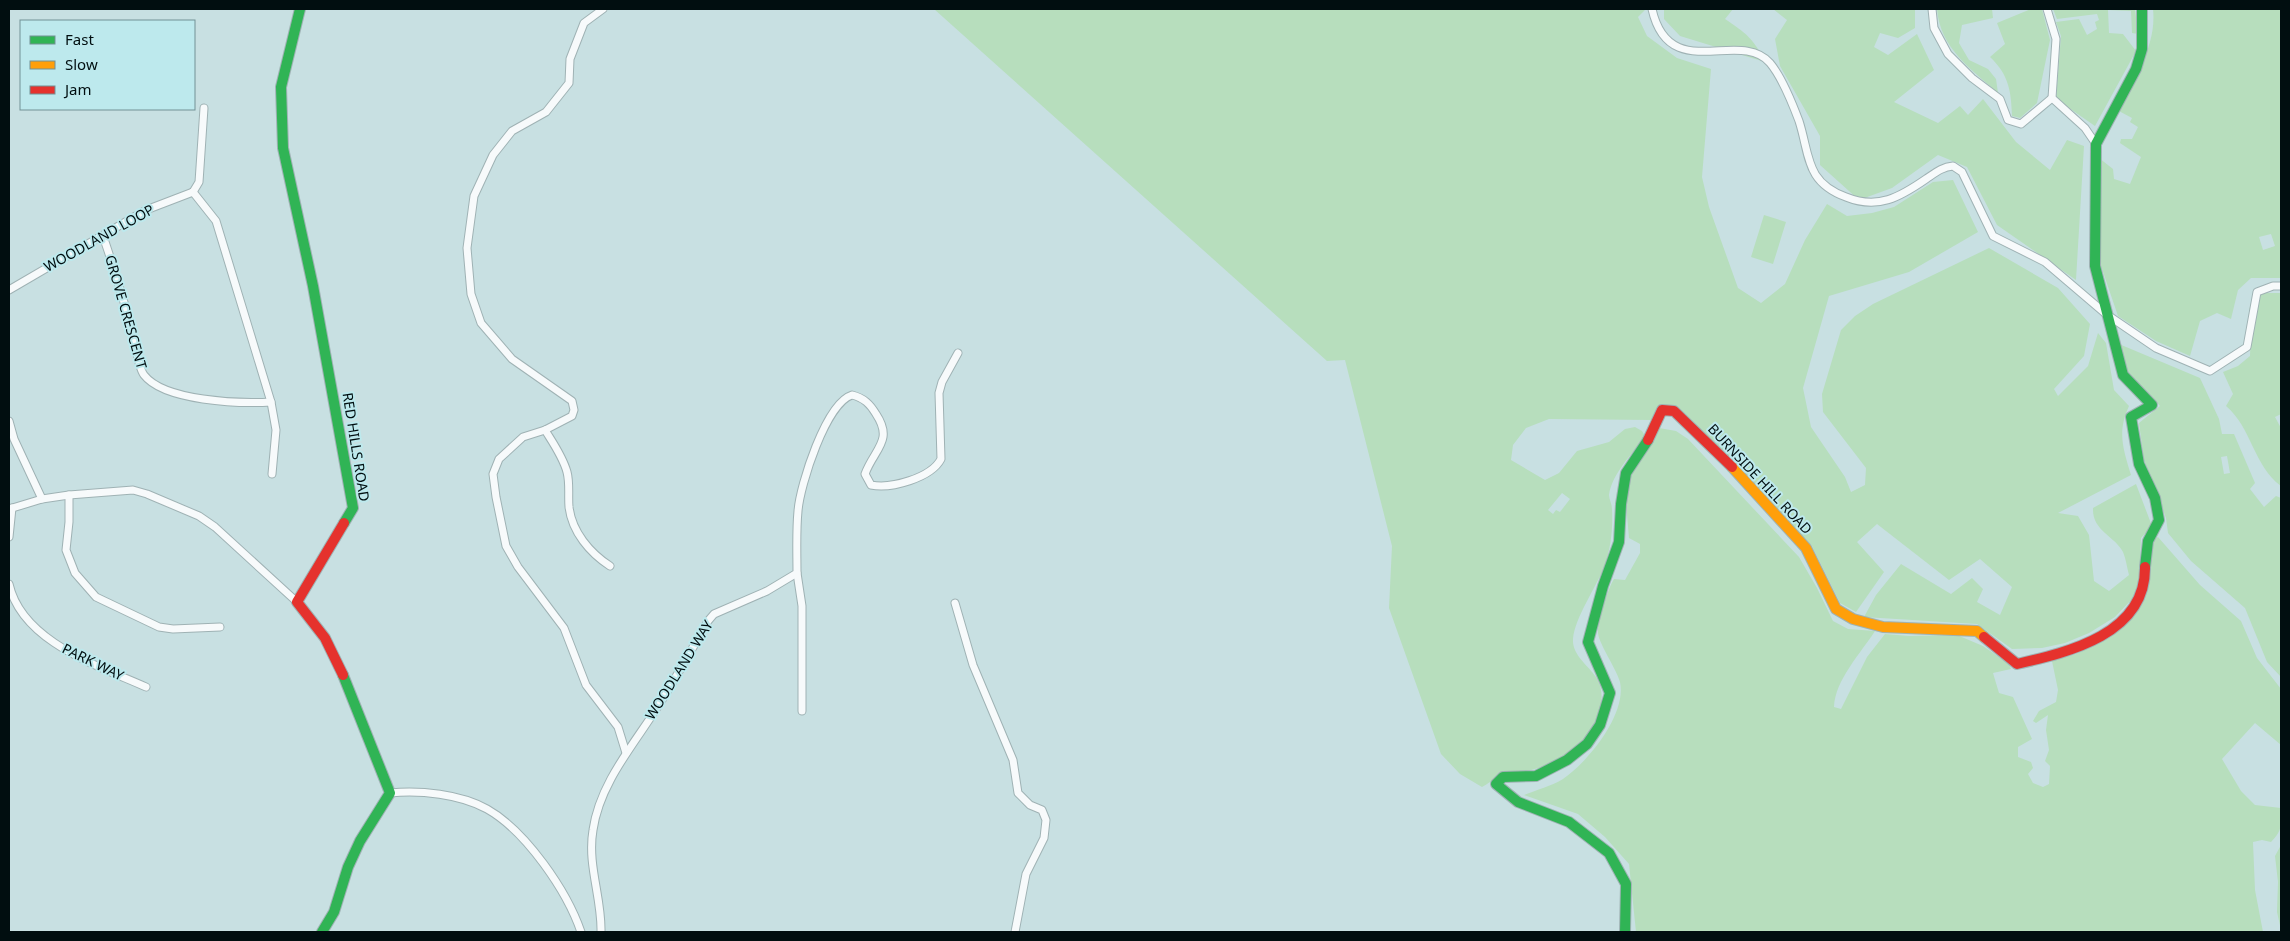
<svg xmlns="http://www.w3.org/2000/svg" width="2290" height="941" font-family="'Noto Sans',sans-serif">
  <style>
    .green { fill: #b7debd; fill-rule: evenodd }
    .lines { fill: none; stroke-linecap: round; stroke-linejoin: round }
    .street-casing { stroke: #9fb2b4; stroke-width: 9 }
    .fast-casing { stroke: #9fb2b4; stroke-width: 12 }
    .slow-casing { stroke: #9fb2b4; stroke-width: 12 }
    .jam-casing { stroke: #9fb2b4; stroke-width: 12 }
    .street { stroke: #f7fafb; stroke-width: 7 }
    .fast { stroke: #30b455; stroke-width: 10 }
    .slow { stroke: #ff9f0a; stroke-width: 10 }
    .jam { stroke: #e5322d; stroke-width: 10 }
    .labels { text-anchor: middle; stroke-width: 4; stroke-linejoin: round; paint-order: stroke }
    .street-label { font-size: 14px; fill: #010e10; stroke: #bde9ed }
  </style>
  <rect width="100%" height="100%" fill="#c8e0e2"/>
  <g class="green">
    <path d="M934 9H1646L1638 17 1647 36 1677 58 1711 69 1702 177 1709 207 1738 288 1761 303 1785 284 1805 240 1827 204 1847 216 1872 213 1894 207 1933 182 1953 180 1978 232 1909 272 1829 296 1803 388 1811 427 1845 477 1851 492 1865 485 1866 468 1823 412 1822 394 1841 330 1855 316 1873 304 1989 248 2058 288 2090 324 2084 356 2054 389 2058 396 2088 366 2098 333 2106 343 2114 390 2129 406C2117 432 2123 448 2131 475L2058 513 2078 516 2089 535 2094 581 2109 591 2129 575C2127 568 2126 559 2123 552 2115 536 2092 531 2093 508L2136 484 2152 526 2141 538 2139 584 2134 597 2115 617 2089 633 2065 643 2042 648 2012 649 1977 624 1864 617 1876 595 1901 564 1951 594 1972 578 1983 589 1977 602 2000 615 2012 587 1980 559 1949 580 1877 524 1857 542 1884 572 1856 612 1840 603 1812 546 1679 409 1652 420 1549 419 1526 428 1513 445 1511 460 1545 480 1559 473 1577 451 1609 442 1625 429 1635 427 1642 431 1645 436C1633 454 1612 473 1609 495 1609 499 1612 504 1612 509 1613 528 1611 547 1605 565 1597 586 1575 617 1573 639 1572 655 1588 665 1596 677 1611 700 1593 732 1577 749 1558 767 1523 771 1499 778 1493 779 1488 784 1482 787L1460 774 1441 754 1389 608 1392 546 1345 360 1327 361ZM1562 493 1570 499 1560 512 1556 510 1553 514 1548 510Z"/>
    <path d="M1664 9H1733L1725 19C1746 33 1754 39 1765 62L1680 36 1664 19Z"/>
    <polygon points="1773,9 1915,9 1915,28 1898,38 1880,33 1874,47 1888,55 1917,34 1934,70 1894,102 1938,123 1960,106 1968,115 1983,99 2016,142 2050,170 2067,140 2084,146 2076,280 1997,225 1967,167 1938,155 1892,188 1859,200 1820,165 1820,136 1780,66 1775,39 1787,20"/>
    <path d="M1937 9H1992L1993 18 1962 25 1959 43 1969 60 1988 69 1996 79 1998 93C1971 69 1940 48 1937 9Z"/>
    <path d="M2031 9H2042L2050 40 2037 103 2020 118 2012 116C2011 91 2009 75 1990 57L2005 44 1997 23Z"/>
    <polygon points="2053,9 2135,9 2138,34 2132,33 2131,11 2108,10 2109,33 2123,34 2136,51 2095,126 2056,99 2061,36 2056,22 2079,19 2087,35 2097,29 2095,22 2099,20 2097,14 2057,19"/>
    <path d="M2153 9H2281V278H2251L2238 290 2231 319 2217 313 2200 321 2190 356 2156 341 2118 316 2100 263 2099 158 2113 169 2114 179 2130 184 2141 157 2120 143 2121 139H2132L2138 127 2130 122 2132 118 2117 110C2134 79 2157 46 2153 9ZM2271 234 2275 246 2263 250 2259 237Z"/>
    <polygon points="1764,215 1786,222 1773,264 1751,257"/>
    <path d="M2265 293H2281V414L2275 417 2281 428V486C2253 465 2252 428 2226 406L2233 394 2223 372 2238 366 2250 356C2252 335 2244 318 2253 298Z"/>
    <path d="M2119 344 2200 378 2219 419 2222 434H2234L2255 483 2250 489 2264 507 2276 496 2281 498V677L2267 662 2245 608 2191 561 2168 533 2166 518 2144 460 2139 423 2160 406 2126 370ZM2227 456 2230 473 2224 474 2221 457Z"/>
    <path d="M1659 428 1676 431 1688 439 1799 557 1817 588 1833 621 1848 629 1875 631C1861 653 1835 680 1834 707L1841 709 1867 657 1885 634 1909 636 1957 635 1983 646 2009 664 2011 669 1993 673 1999 693 2013 697 2032 739 2018 747V757L2031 762 2033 768 2028 774 2033 783 2043 787 2049 784 2050 766 2045 761 2049 750 2046 730 2048 715 2036 723 2033 721 2039 711 2056 702 2058 690 2052 661 2076 654 2102 641 2136 611 2148 571 2152 541 2158 537 2200 585 2241 621 2257 658 2281 689V745L2255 723 2222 759 2241 791 2255 805 2281 808C2281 825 2283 830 2271 842L2262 840 2253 842 2255 890 2263 932H1636L1629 864 1605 837 1578 814 1524 795C1536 790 1552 786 1563 779 1588 762 1627 714 1620 682 1616 668 1599 644 1598 633 1597 623 1608 588 1614 579L1625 580 1640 553V544L1629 538 1626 503 1629 483 1632 472 1644 456Z"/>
    <polygon points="2281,845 2281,930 2277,912 2278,882 2275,856"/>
  </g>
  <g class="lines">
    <g class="street-casing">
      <g id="street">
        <polyline points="603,9 584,23 570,59 569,83 546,112 512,131 493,155 474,196 467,248 471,294 481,323 512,359 572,401 574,410 572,416 545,430 523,437 499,459 493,474 496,497 506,546 518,567 564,628 586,685 618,727 626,753"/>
        <path d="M1652 9C1669 85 1740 28 1770 63 1781 76 1793 105 1799 121 1810 155 1805 182 1846 197 1878 210 1900 197 1926 179 1935 173 1942 167 1953 166L1962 172 1993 236 2045 262 2106 314 2156 348 2210 371 2247 347 2257 292 2273 286H2281"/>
        <polyline points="1932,9 1934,28 1948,54 1972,78 2000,99 2008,120 2021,124 2052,98"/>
        <polyline points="2047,9 2056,39 2052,98 2085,128 2096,144"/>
        <polyline points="193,192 216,221 271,402 276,430 272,474"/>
        <polyline points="193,192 199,182 204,108"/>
        <path d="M103 236C114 268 124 301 133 334 135 344 138 367 144 375 164 401 239 404 271 402"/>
        <polyline points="9,290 146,210 193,192"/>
        <polyline points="9,421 14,439 42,499"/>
        <path d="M545 430C553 443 563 457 567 472 570 483 568 496 569 507 572 532 590 553 610 566"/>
        <polyline points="69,495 69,522 66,550 75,573 96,597 159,627 173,629 220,627"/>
        <polyline points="9,509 42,499 69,495 133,490 147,494 199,516 215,527 297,602"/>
        <polyline points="9,537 12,508"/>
        <polyline points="797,573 802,606 802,711"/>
        <path d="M9 584C22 642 99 666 146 687"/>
        <polyline points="955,603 973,665 1013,760 1018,793 1030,805 1042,810 1046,820 1044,838 1026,874 1015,932"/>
        <path d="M390 793C420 790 460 794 487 809 526 831 567 891 581 932"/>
        <path d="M601 932C602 898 587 865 593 830 600 781 637 741 662 700 678 674 693 647 708 621L714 614 767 591 797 573C797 553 796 532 798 511 800 485 826 403 852 395 864 398 870 404 876 414 894 441 874 449 865 474L871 485C891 489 931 478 941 459L939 393 942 382 958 353"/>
      </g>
    </g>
    <g class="fast-casing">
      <g id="fast">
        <polyline points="300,9 281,87 283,148 313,286 353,508 344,523"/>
        <polyline points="2142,9 2142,49 2136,69 2096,144 2095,266 2123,375 2152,405 2131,417 2139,464 2155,498 2159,520 2148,541 2145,567"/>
        <polyline points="322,932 334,912 348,867 360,841 390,793 343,675"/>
        <polyline points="1625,932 1626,884 1609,853 1569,822 1518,802 1496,784 1503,777 1536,776 1567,760 1587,744 1600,725 1610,693 1588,642 1603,586 1619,542 1621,504 1626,473 1648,440"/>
      </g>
    </g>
    <g class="slow-casing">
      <polyline id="slow" points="1732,467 1806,548 1836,609 1853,619 1883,627 1977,631 1984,637"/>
    </g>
    <g class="jam-casing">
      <g id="jam">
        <polyline points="1648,440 1662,410 1674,411 1732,467"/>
        <path d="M1984 637 2017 664C2069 652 2146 634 2145 567"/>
        <polyline points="343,675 325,638 297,602 344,523"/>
      </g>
    </g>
    <use href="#street" class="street"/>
    <use href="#fast" class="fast"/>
    <use href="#slow" class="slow"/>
    <use href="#jam" class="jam"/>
  </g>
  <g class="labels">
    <g class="street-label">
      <text transform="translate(99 238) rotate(-29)" y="5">WOODLAND LOOP</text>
      <text transform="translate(126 312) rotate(74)" y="5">GROVE CRESCENT</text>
      <text transform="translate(356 447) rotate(81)" y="5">RED HILLS ROAD</text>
      <text transform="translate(1760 479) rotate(47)" y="5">BURNSIDE HILL ROAD</text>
      <text transform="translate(93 662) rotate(26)" y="5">PARK WAY</text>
      <text transform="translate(679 670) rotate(-58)" y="5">WOODLAND WAY</text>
    </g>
  </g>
  <rect width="2290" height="941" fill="none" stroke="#010e10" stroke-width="20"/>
  <rect x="20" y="20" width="175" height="90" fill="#bde9ed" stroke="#729195"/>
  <rect x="30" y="36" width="25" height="8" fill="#30b455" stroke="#729195"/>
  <text x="65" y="45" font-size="15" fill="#010e10">Fast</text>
  <rect x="30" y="61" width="25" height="8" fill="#ff9f0a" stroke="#729195"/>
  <text x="65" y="70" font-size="15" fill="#010e10">Slow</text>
  <rect x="30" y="86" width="25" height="8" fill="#e5322d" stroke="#729195"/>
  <text x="65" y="95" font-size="15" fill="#010e10">Jam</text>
</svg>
